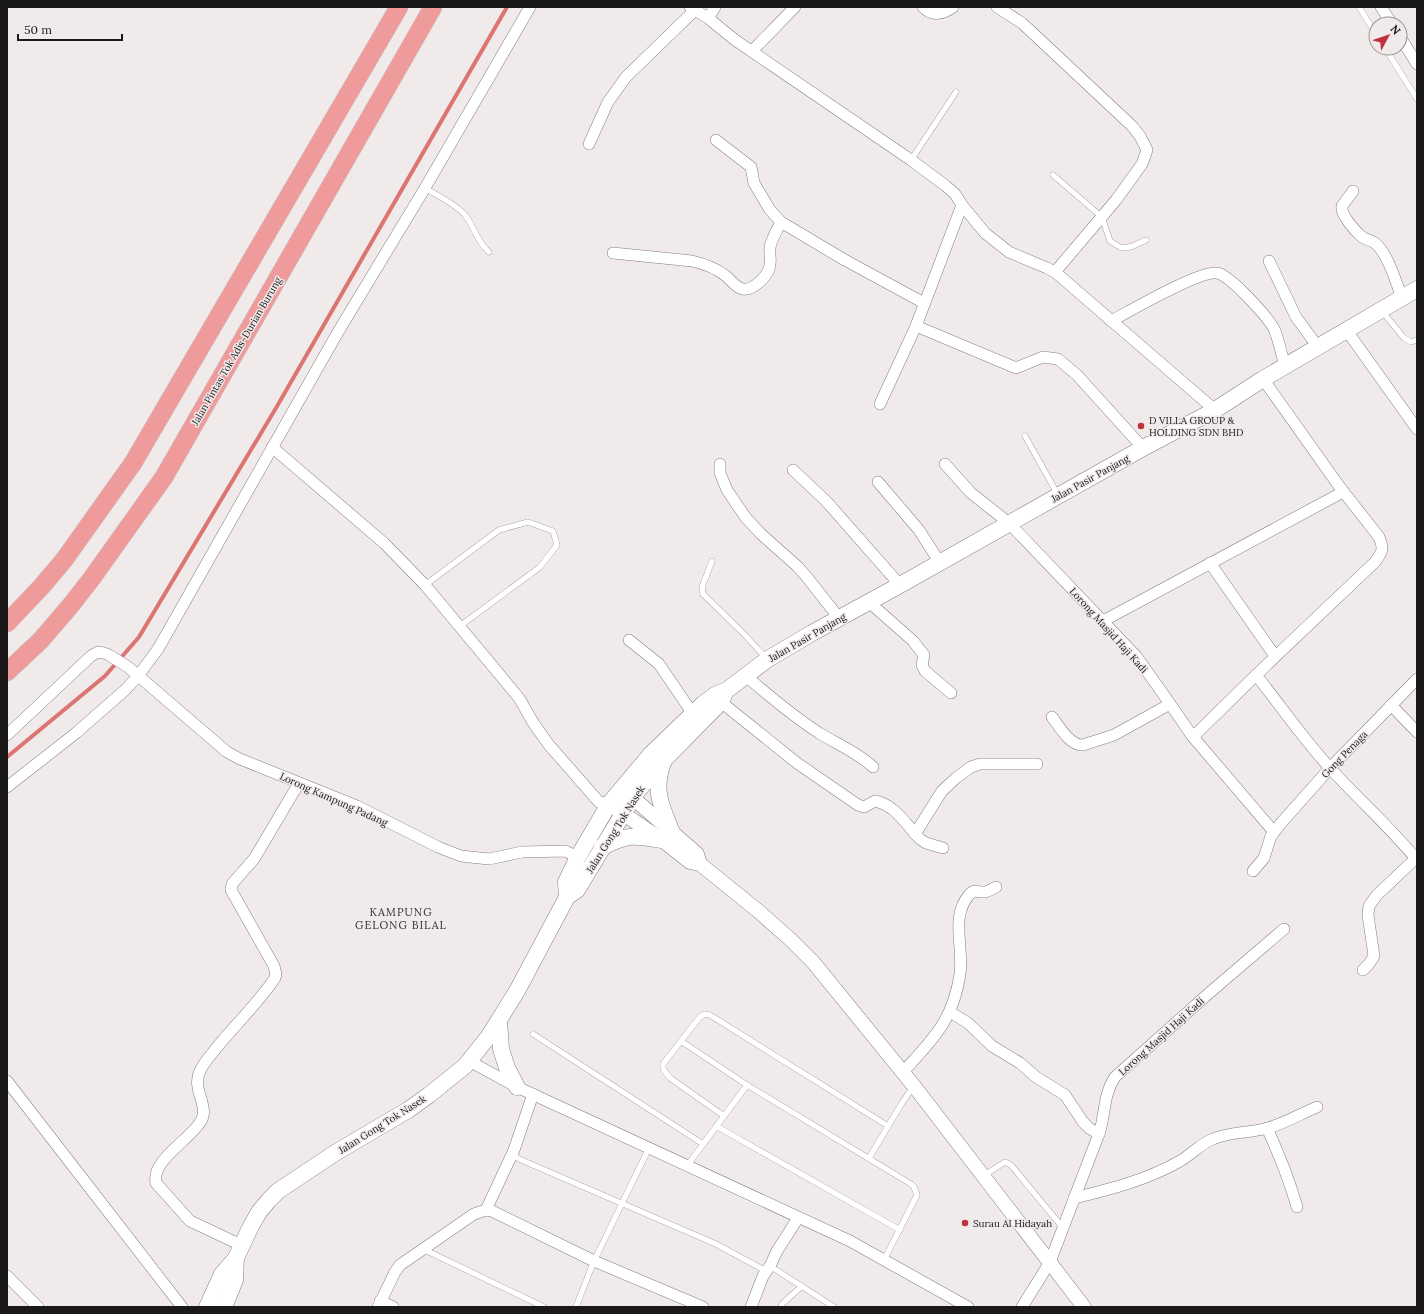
<svg xmlns="http://www.w3.org/2000/svg" width="1424" height="1314" font-family="Lora,serif">
  <style>
    .lines { fill: none; stroke-linecap: round; stroke-linejoin: round }
    .stream { stroke: #dc7471; stroke-width: 4 }
    .service-casing { stroke: #837e7e; stroke-width: 6 }
    .minor-casing { stroke: #837e7e; stroke-width: 12 }
    .tertiary-casing { stroke: #837e7e; stroke-width: 15 }
    .secondary-casing { stroke: #837e7e; stroke-width: 17 }
    .primary-casing { stroke: #c8c8c8; stroke-width: 19 }
    .service { stroke: #fff; stroke-width: 5.5 }
    .minor { stroke: #fff; stroke-width: 11 }
    .tertiary { stroke: #fff; stroke-width: 14 }
    .secondary { stroke: #fff; stroke-width: 16 }
    .primary { stroke: #ef9b9b; stroke-width: 18 }
    .poi-dot { fill: #c03139; stroke: #f0eaea; stroke-width: 1.5 }
    .labels { text-anchor: middle; stroke-width: 3; stroke-linejoin: round; paint-order: stroke }
    .street-label { font-size: 10px; fill: #1a1818; stroke: #f0eaea }
    .poi-label { font-size: 10px; fill: #1a1818; stroke: #f0eaea; text-anchor: start }
    .neighbourhood-label { font-size: 11px; letter-spacing: 1px; fill: #34302f; stroke: #f0eaea }
  </style>
  <rect width="100%" height="100%" fill="#f0eaea"/>
  <g class="lines">
    <polyline class="stream" points="7,757 105,676 139,637 276,408 507,7"/>
    <g class="service-casing">
      <g id="service">
        <polyline points="1359,7 1376,34"/>
        <polyline points="1385,48 1417,99"/>
        <polyline points="911,160 956,92"/>
        <polyline points="1053,175 1102,217 1110,241 1120,247 1125,248 1133,246 1146,240"/>
        <path d="M425 188C436 195 457 205 465 215 474 226 477 242 489 252"/>
        <polyline points="1382,311 1404,338 1411,342 1417,340"/>
        <polyline points="1025,436 1058,495"/>
        <polyline points="712,561 702,587 703,594 743,633 766,658"/>
        <polyline points="425,585 499,530 528,522 553,531 557,545 540,567 460,626"/>
        <polyline points="533,1034 703,1144"/>
        <polyline points="681,1041 699,1018 704,1014 710,1015 888,1126"/>
        <polyline points="724,1116 670,1078 663,1069 663,1064 681,1041 747,1085 911,1184 914,1187 917,1195 884,1260"/>
        <polyline points="716,1126 900,1230"/>
        <polyline points="514,1152 516,1157 519,1159 716,1244 766,1271"/>
        <polyline points="869,1158 902,1103 913,1087"/>
        <polyline points="687,1166 747,1085"/>
        <polyline points="983,1176 1005,1162 1011,1165 1063,1228"/>
        <polyline points="423,1249 544,1307"/>
        <polyline points="770,1266 834,1307"/>
        <polyline points="576,1307 594,1261 649,1148"/>
        <polyline points="781,1307 782,1304 802,1286"/>
      </g>
    </g>
    <g class="minor-casing">
      <g id="minor">
        <polyline points="690,7 708,18 735,40 911,160 946,186 955,194 962,205 985,233 1009,252 1047,268 1055,272 1215,410"/>
        <path d="M923 7C932 17 944 14 953 7"/>
        <polyline points="997,7 1022,23 1132,126 1140,136 1147,150 1142,164 1116,200 1055,272"/>
        <polyline points="1381,7 1392,24"/>
        <polyline points="708,18 715,7"/>
        <polyline points="1400,37 1417,64"/>
        <polyline points="752,51 795,7"/>
        <polyline points="716,140 751,167 754,183 770,210 781,222 843,259 924,303"/>
        <polyline points="589,144 608,102 626,77 695,10"/>
        <path d="M1353 191 1342 206C1340 214 1355 231 1361 236 1365 240 1371 240 1375 243 1388 254 1396 282 1402 298"/>
        <path d="M613 253 692 261C705 264 716 268 726 276 732 281 736 288 743 289 753 291 766 277 769 269 772 261 769 255 770 247 772 238 777 230 781 222"/>
        <polyline points="1269,261 1296,317 1318,347"/>
        <path d="M1111 321C1130 311 1200 270 1217 273 1230 275 1270 319 1275 331 1279 342 1282 355 1285 367"/>
        <polyline points="916,326 1016,368 1043,357 1058,359 1077,375 1143,448"/>
        <polyline points="1347,331 1417,429"/>
        <path d="M1263 379 1339 486 1379 537C1384 549 1383 551 1375 562L1256 675C1281 706 1303 739 1331 769 1359 800 1390 827 1417 860"/>
        <polyline points="880,404 916,326 962,205"/>
        <polyline points="272,447 384,543 425,585 519,698 534,724 549,745 599,802 609,804"/>
        <polyline points="720,464 720,473 727,490 746,518 761,534 797,566 806,576 839,618"/>
        <polyline points="945,464 971,493 1009,523 1136,656 1161,691 1193,737 1274,832"/>
        <polyline points="793,470 826,501 900,585"/>
        <polyline points="878,482 919,530 940,563"/>
        <polyline points="1210,563 1275,656"/>
        <polyline points="869,602 913,641 924,655 922,665 925,671 951,693"/>
        <polyline points="1103,621 1343,492"/>
        <polyline points="629,640 659,664 693,714"/>
        <path d="M746 676C769 696 793 716 819 733 837 744 857 752 873 767"/>
        <path d="M721 702 797 763 858 805 864 807 875 801C896 805 906 825 920 839L926 843 943 848"/>
        <polyline points="1391,705 1417,732"/>
        <path d="M1052 717C1059 726 1070 746 1083 745L1114 735 1170 704"/>
        <polyline points="7,735 91,656 98,652 104,653 109,655 128,667 227,752 240,759 357,806 438,847 461,856 489,859 522,852 565,851 578,857"/>
        <polyline points="1193,737 1256,675"/>
        <polyline points="7,787 76,733 125,690 138,676 158,649 338,332 425,188 530,7"/>
        <polyline points="915,834 942,791 956,778 971,767 980,764 1037,764"/>
        <polyline points="1253,871 1264,858 1271,836 1282,822 1330,768 1417,679"/>
        <polyline points="1363,970 1369,964 1374,956 1368,915 1369,906 1377,895 1416,858"/>
        <polyline points="950,1012 968,1023 992,1046 1020,1063 1036,1077 1065,1095 1083,1122 1089,1128 1099,1134"/>
        <polyline points="469,1061 517,1087 850,1241 968,1307"/>
        <path d="M903 1072C933 1039 953 1021 960 974 964 948 950 917 969 895 974 888 978 893 985 892 989 891 992 889 996 887"/>
        <polyline points="7,1081 182,1307"/>
        <path d="M1267 1128C1279 1154 1289 1179 1297 1207"/>
        <path d="M1074 1198C1111 1189 1147 1180 1180 1161 1192 1154 1200 1144 1213 1139 1229 1132 1247 1133 1264 1129 1282 1125 1300 1114 1317 1107"/>
        <polyline points="486,1210 514,1150 533,1094"/>
        <path d="M241 1245 190 1221 156 1183C151 1160 190 1140 201 1121 210 1106 191 1089 200 1071 204 1062 212 1054 218 1046 236 1024 259 1002 275 978L276 974 274 966 231 890 232 884 254 859 299 783"/>
        <polyline points="7,1276 38,1307"/>
        <polyline points="380,1301 393,1307"/>
        <polyline points="378,1307 395,1272 400,1265 474,1214 486,1210 492,1211 594,1261 703,1307"/>
        <polyline points="751,1307 763,1276 770,1266 777,1251 798,1218"/>
        <path d="M1022 1307 1050 1262 1100 1131C1105 1113 1104 1093 1115 1077L1208 994 1284 929"/>
      </g>
    </g>
    <g class="tertiary-casing">
      <g id="tertiary">
        <polyline points="624,790 697,854 700,864"/>
        <polyline points="609,804 662,840 690,862 700,864 757,910 791,940 813,962 914,1086 1084,1307"/>
      </g>
    </g>
    <g class="secondary-casing">
      <g id="secondary">
        <path d="M663 763C653 789 661 806 671 830"/>
        <path d="M602 847C629 834 633 835 662 840"/>
        <polyline points="567,897 566,882 578,857 609,804 651,754 703,704 715,695 727,690 768,659 812,633 900,585 1143,448 1215,410 1263,379 1417,289"/>
        <polyline points="499,1021 501,1049 507,1068 517,1087"/>
        <polyline points="207,1307 222,1274 236,1258 251,1226 259,1212 269,1200 278,1191 335,1153 408,1110 429,1095 465,1066 489,1036 517,991 567,897 577,890 635,794 664,760 721,702 724,695"/>
        <polyline points="224,1307 235,1280 236,1258"/>
      </g>
    </g>
    <g class="primary-casing">
      <g id="primary">
        <polyline points="7,623 42,586 64,560 133,463 399,7"/>
        <polyline points="7,672 41,640 71,605 92,578 164,477 433,7"/>
      </g>
    </g>
    <use href="#service" class="service"/>
    <use href="#minor" class="minor"/>
    <use href="#tertiary" class="tertiary"/>
    <use href="#secondary" class="secondary"/>
    <use href="#primary" class="primary"/>
  </g>
  <g class="poi-dot">
    <circle cx="1141" cy="426" r="4"/>
    <circle cx="965" cy="1223" r="4"/>
  </g>
  <g class="labels">
    <g class="street-label">
      <text transform="translate(236 351) rotate(-60)" y="4">Jalan Pintas Tok Adis-Durian Burung</text>
      <text transform="translate(1090 478) rotate(-29)" y="4">Jalan Pasir Panjang</text>
      <text transform="translate(1109 630) rotate(48)" y="4">Lorong Masjid Haji Kadi</text>
      <text transform="translate(807 637) rotate(-30)" y="4">Jalan Pasir Panjang</text>
      <text transform="translate(1344 754) rotate(-46)" y="4">Gong Penaga</text>
      <text transform="translate(334 799) rotate(24)" y="4">Lorong Kampung Padang</text>
      <text transform="translate(615 829) rotate(-58)" y="4">Jalan Gong Tok Nasek</text>
      <text transform="translate(1161 1036) rotate(-42)" y="4">Lorong Masjid Haji Kadi</text>
      <text transform="translate(382 1124) rotate(-32)" y="4">Jalan Gong Tok Nasek</text>
    </g>
    <g class="poi-label">
      <text x="1149" y="424">D VILLA GROUP &amp;<tspan x="1149" dy="12">HOLDING SDN BHD</tspan></text>
      <text x="973" y="1227">Surau Al Hidayah</text>
    </g>
    <g class="neighbourhood-label">
      <text x="401" y="916">KAMPUNG<tspan x="401" dy="13">GELONG BILAL</tspan></text>
    </g>
  </g>
  <rect width="1424" height="1314" fill="none" stroke="#1a1818" stroke-width="16"/>
  <g transform="translate(1388 36) rotate(50)"><circle r="19" fill="#f0eaea" stroke="#9a9696"/>
  <path d="M0-3L7 15L0 10L-7 15Z" fill="#c03139"/>
  <text y="-6" font-size="11" font-weight="bold" text-anchor="middle" fill="#1a1818">N</text>
  </g>
  <path d="M18 34v6h104v-6" fill="none" stroke="#1a1818" stroke-width="2"/>
  <text x="24" y="34" font-size="12" fill="#1a1818" stroke="#f0eaea" stroke-width="3" paint-order="stroke">50 m</text>
</svg>
